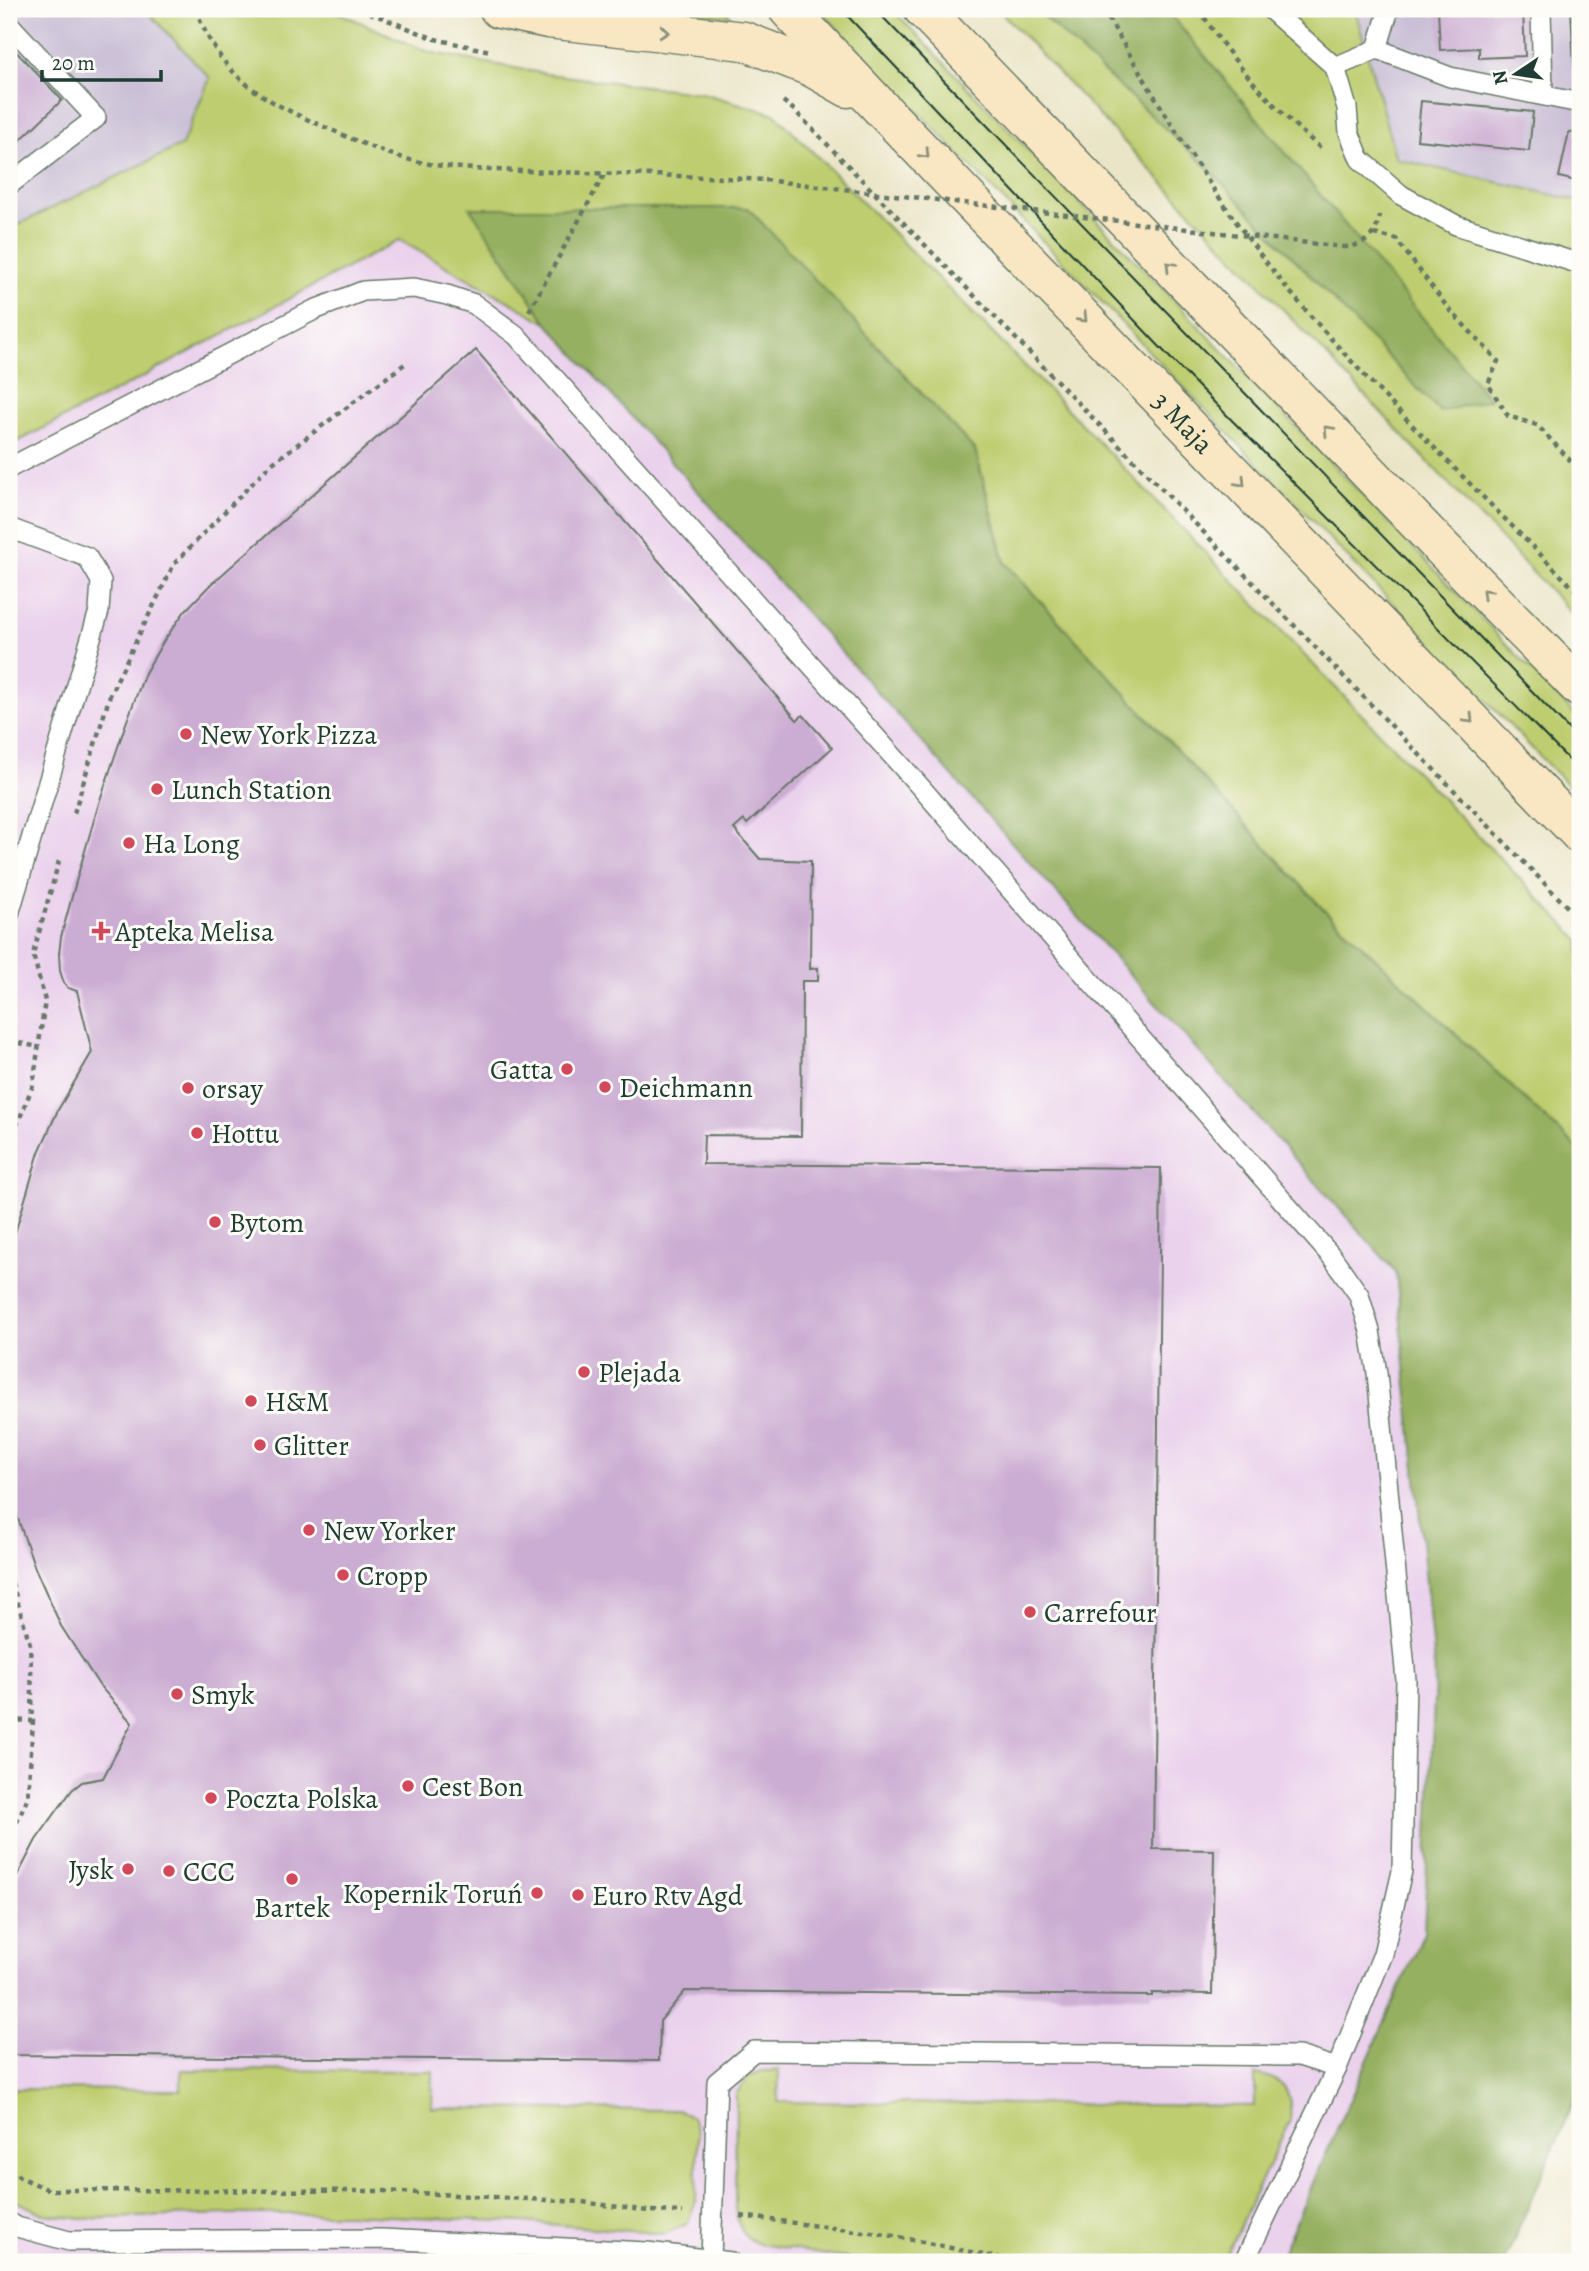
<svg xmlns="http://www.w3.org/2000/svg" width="1589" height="2271" font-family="Alegreya,serif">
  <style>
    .built { fill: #ead1ec }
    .industrial { fill: #cabfd6 }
    .green { fill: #becd6f; stroke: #6e8552; stroke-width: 2 }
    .forest { fill: #96b062; stroke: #5a764b; stroke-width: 2 }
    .building { fill: #cbacd2 }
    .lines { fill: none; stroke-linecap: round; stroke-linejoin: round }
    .service-casing { stroke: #667867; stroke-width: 22 }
    .secondary-casing { stroke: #667867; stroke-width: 41 }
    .path { stroke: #667867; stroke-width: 4.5; stroke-dasharray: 5 5; stroke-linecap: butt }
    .service { stroke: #fff; stroke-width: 19 }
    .secondary { stroke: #f9e7c3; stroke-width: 38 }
    .tram { stroke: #1f3d34; stroke-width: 2 }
    .path-bridge { stroke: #667867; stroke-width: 4.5; stroke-dasharray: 5 5; stroke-linecap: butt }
    .oneway { stroke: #8c927c }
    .poi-dot { fill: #d1495b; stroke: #fdfcf7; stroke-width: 2.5 }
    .labels { text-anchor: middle; stroke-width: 6; stroke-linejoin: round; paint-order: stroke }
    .street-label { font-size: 28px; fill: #1f3d34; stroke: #fdfcf7 }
    .poi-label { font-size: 28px; fill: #1f3d34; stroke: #fdfcf7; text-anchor: start }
  </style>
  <rect width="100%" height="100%" fill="#fdfcf7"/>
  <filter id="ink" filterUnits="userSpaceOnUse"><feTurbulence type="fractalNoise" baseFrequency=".0143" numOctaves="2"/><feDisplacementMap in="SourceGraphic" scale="14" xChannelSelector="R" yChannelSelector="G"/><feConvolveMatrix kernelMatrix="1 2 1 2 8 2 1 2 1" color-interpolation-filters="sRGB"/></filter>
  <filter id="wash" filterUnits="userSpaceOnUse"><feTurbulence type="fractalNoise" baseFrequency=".00686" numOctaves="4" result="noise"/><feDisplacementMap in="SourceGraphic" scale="28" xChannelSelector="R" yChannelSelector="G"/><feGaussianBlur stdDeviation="1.57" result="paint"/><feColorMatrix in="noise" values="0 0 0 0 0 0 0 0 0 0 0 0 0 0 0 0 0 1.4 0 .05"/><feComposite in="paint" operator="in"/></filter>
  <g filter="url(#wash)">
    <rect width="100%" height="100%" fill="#ebe5c7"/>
    <polygon class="built" points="399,240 547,323 1396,1272 1435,1676 1424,1933 1278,2262 73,2262 25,2257 9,2246 9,446 139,379"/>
    <g class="industrial">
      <polygon points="9,9 145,9 210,78 182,145 9,229"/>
      <polygon points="1355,9 1580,9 1580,201 1396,159"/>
    </g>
    <g class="green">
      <polygon points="145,9 330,9 428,52 547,74 702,93 775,114 1037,378 1580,941 1580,1151 1321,907 1005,563 975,449 471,208 547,323 399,240 139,379 9,446 9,229 182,145 210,78"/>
      <polygon points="646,9 725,9 731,17"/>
      <path d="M819 9H892C1122 245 1350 484 1580 720V798Z"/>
      <polygon points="998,9 1035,9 1204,164 1489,399 1166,9 1355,9 1396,159 1580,201 1580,622"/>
      <polygon points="181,2070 433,2071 432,2108 678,2110 692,2117 698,2132 696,2201 687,2224 665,2234 523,2222 348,2214 229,2214 81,2219 44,2214 9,2198 9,2089 181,2090"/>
      <path d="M779 2070 778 2102 1255 2106V2074C1284 2078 1293 2092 1290 2120L1223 2262H870L759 2244C741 2236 738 2226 735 2208L736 2094 747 2078 761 2071Z"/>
    </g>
    <g class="forest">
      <polygon points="1035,9 1166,9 1490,399 1440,412 1204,164"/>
      <polygon points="470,208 748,208 975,450 1005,563 1321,907 1580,1151 1580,2087 1504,2262 1278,2262 1424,1933 1435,1676 1396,1272 547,323"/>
    </g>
    <g id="blocks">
      <g class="building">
        <polygon points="1438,9 1523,9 1525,56 1479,58 1479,48 1440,50"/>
        <polygon points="1571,9 1580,9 1580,88 1575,88"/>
        <polygon points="9,44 62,100 9,151"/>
        <polygon points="1421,101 1533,112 1529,151 1417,140"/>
        <polygon points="1569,132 1580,135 1580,182 1559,177"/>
        <polygon points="476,350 797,720 803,715 832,748 747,824 744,820 734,829 760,859 811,861 810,969 818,968 818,981 802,981 801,1136 704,1135 703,1164 1161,1168 1153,1849 1214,1850 1212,1994 1152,1993 1152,1996 685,1991 660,2021 659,2061 9,2055 9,1892 36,1840 72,1790 82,1782 103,1778 132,1723 99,1685 61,1626 35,1568 18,1519 9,1481 9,1263 13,1240 39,1152 58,1110 92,1052 77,991 68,988 64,983 60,971 59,954 61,937 77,878 99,803 125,726 145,673 163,642 185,611 208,587"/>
      </g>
    </g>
  </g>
  <g filter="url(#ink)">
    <use href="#blocks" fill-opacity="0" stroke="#667867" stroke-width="2"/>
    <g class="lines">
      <g class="service-casing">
        <g id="service">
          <polyline points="1270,9 1335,67"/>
          <polyline points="1541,9 1543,94"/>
          <polyline points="9,24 96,118 9,185"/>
          <polyline points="1377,49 1389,9"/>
          <polyline points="1580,103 1450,77 1377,49 1335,67 1347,108 1349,132 1360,159 1401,195 1456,225 1580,264"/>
          <polyline points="9,468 314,310 363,291 414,288 447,295 474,304 516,335 924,791 1333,1258 1359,1295 1370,1331 1377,1373 1406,1680 1402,1871 1383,1954 1337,2068 1244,2262"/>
          <polyline points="9,528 87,557 101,581 99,611 9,914"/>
          <polyline points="9,2222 17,2227 69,2241 382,2239 647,2252 731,2262"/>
          <polyline points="711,2259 717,2082 754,2051 1299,2056 1337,2068"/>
        </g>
      </g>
      <g class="secondary-casing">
        <g id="secondary">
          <polyline points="499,9 548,19 744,41 811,67 848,88"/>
          <path id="s1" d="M788 9 878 105 1580 834"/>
          <polyline points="923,9 1436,542 1580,688"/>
        </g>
      </g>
      <g class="path">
        <path d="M196 9C221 81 268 103 334 131 363 144 393 157 424 163 466 171 510 170 552 172 623 174 694 176 765 180"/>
        <polyline points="360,9 435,39 490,51"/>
        <path d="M1103 9C1162 110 1221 211 1297 300 1385 403 1486 498 1580 595"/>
        <path d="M1199 9C1232 62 1274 109 1323 150"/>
        <polyline points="783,101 794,110 1580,920"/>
        <polyline points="1374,234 1396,239 1447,307 1498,361 1488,384 1508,416 1537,425 1580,471"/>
        <path d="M1343 247C1364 247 1377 235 1380 215"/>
        <polyline points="529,311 605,173"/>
        <polyline points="74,813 111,692 174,564 270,465 406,363"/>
        <polyline points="9,1041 39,1047"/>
        <polyline points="9,1145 33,1085 45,1001 33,954 59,861"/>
        <polyline points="9,1573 30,1644 33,1721 28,1797 9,1840"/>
        <polyline points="9,1720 33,1721"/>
        <polyline points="9,2168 20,2177 49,2190 383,2191 582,2202 648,2211 683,2212"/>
        <polyline points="741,2216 894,2236 1018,2262"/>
      </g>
      <use href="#service" class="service"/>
      <use href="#secondary" class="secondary"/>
      <g class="tram">
        <polyline points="841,9 1175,363 1580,771"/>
        <polyline points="875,9 1580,741"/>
      </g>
      <polyline class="path-bridge" points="765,180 1343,247"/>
    </g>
    <defs><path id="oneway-chevron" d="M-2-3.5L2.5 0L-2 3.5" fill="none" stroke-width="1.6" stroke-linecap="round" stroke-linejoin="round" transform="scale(1.75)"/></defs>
    <g class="oneway">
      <use href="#oneway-chevron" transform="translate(664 32) rotate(6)"/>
      <use href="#oneway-chevron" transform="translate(925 154) rotate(46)"/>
      <use href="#oneway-chevron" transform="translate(1170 266) rotate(-134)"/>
      <use href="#oneway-chevron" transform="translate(1083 318) rotate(46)"/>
      <use href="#oneway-chevron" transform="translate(1328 430) rotate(-134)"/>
      <use href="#oneway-chevron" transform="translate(1241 482) rotate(46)"/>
      <use href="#oneway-chevron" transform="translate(1486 593) rotate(-135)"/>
      <use href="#oneway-chevron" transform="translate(1469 719) rotate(46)"/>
    </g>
  </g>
  <g class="poi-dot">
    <circle cx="186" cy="734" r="7"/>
    <circle cx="157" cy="789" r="7"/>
    <circle cx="129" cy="843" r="7"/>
    <path d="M97.5 920.5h7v7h7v7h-7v7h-7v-7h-7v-7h7z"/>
    <circle cx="567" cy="1069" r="7"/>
    <circle cx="605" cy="1087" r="7"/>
    <circle cx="188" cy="1088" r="7"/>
    <circle cx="197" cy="1133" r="7"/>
    <circle cx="215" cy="1222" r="7"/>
    <circle cx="584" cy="1372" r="7"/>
    <circle cx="251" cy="1401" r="7"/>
    <circle cx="260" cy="1445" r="7"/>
    <circle cx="309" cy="1530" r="7"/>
    <circle cx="343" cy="1575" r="7"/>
    <circle cx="1030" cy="1612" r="7"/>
    <circle cx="177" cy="1694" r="7"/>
    <circle cx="408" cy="1786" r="7"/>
    <circle cx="211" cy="1798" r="7"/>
    <circle cx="128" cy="1869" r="7"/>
    <circle cx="169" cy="1871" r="7"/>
    <circle cx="292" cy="1879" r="7"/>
    <circle cx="537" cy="1893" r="7"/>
    <circle cx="578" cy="1895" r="7"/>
  </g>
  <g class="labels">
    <g class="street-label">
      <text dy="10" stroke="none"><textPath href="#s1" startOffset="572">3 Maja</textPath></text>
    </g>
    <g class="poi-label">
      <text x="200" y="744">New York Pizza</text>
      <text x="171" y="799">Lunch Station</text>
      <text x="143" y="853">Ha Long</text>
      <text x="115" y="941">Apteka Melisa</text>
      <text x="553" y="1079" text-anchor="end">Gatta</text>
      <text x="619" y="1097">Deichmann</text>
      <text x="202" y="1098">orsay</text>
      <text x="211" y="1143">Hottu</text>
      <text x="229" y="1232">Bytom</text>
      <text x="598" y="1382">Plejada</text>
      <text x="265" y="1411">H&amp;M</text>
      <text x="274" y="1455">Glitter</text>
      <text x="323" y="1540">New Yorker</text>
      <text x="357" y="1585">Cropp</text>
      <text x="1044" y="1622">Carrefour</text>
      <text x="191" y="1704">Smyk</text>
      <text x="422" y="1796">Cest Bon</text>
      <text x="225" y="1808">Poczta Polska</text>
      <text x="114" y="1879" text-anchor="end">Jysk</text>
      <text x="183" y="1881">CCC</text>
      <text x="523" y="1903" text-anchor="end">Kopernik Toruń</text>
      <text x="592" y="1905">Euro Rtv Agd</text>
      <text x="292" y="1917" text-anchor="middle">Bartek</text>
    </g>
  </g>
  <rect width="1589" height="2271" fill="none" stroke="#fdfcf7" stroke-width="35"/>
  <g transform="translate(1516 74) rotate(257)" stroke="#fdfcf7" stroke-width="5" paint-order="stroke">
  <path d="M0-5L12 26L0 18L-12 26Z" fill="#1f3d34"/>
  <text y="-10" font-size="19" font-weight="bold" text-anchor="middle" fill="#1f3d34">N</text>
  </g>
  <path d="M42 70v10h119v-10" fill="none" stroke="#1f3d34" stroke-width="3.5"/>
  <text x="52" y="70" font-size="21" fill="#1f3d34" stroke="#fdfcf7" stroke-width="5" paint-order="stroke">20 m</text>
</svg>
